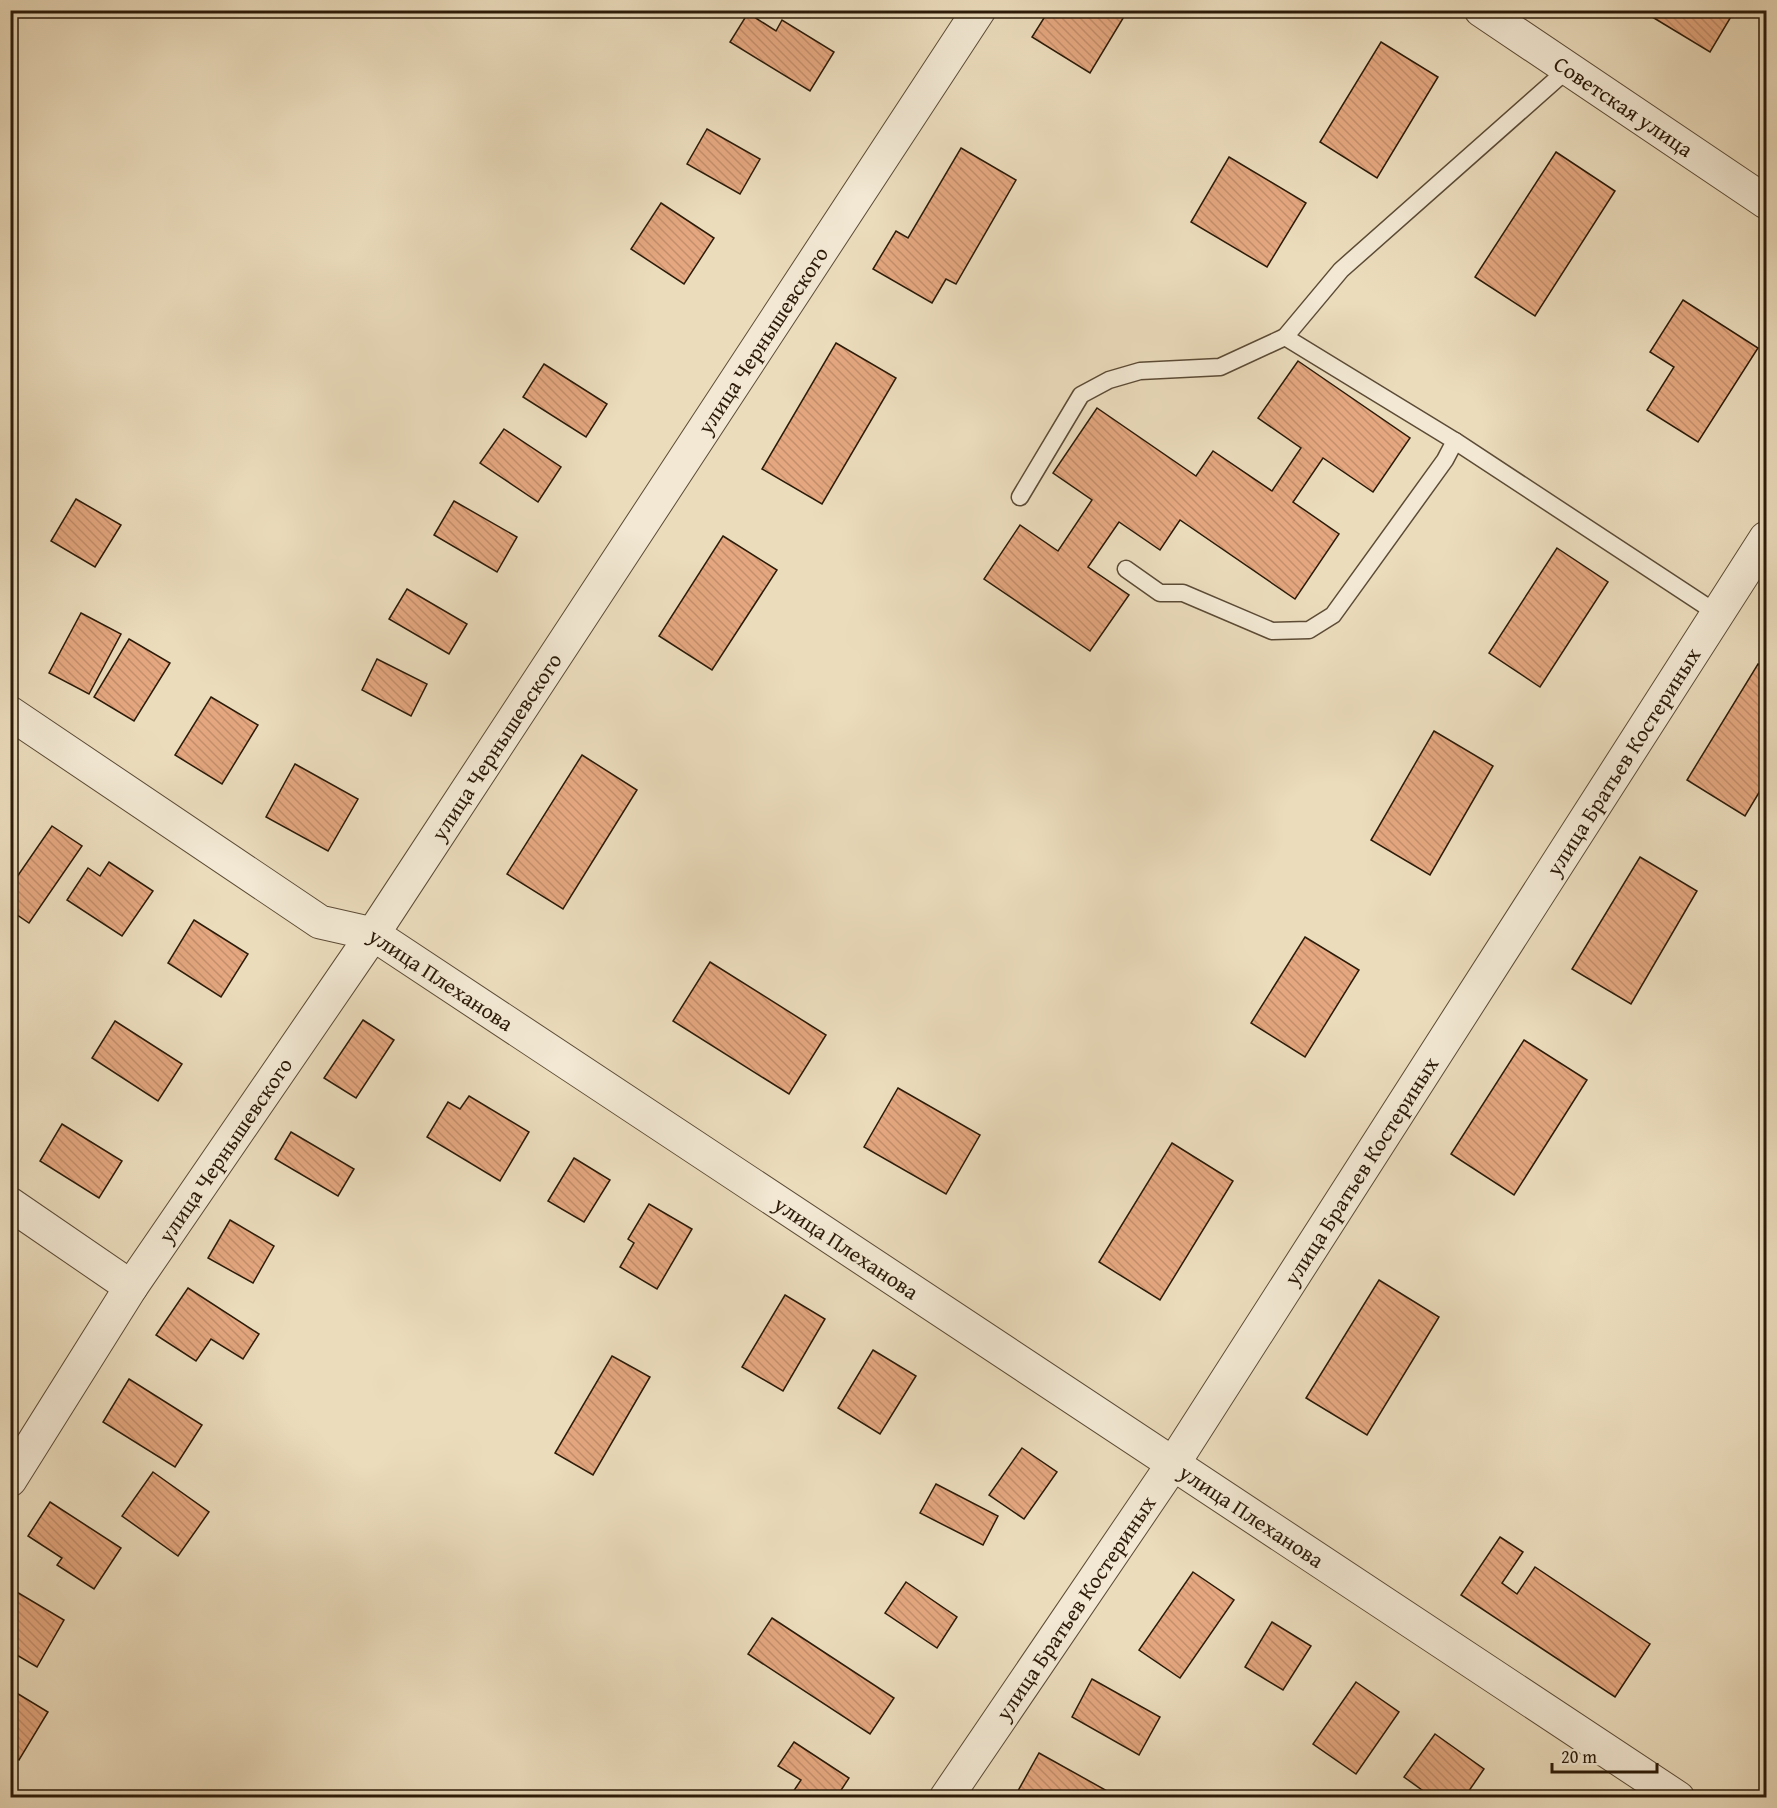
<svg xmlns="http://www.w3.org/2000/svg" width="1777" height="1808" font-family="'Gentium Book Plus',serif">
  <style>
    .building { fill: url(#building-back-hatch); stroke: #2c1b09; stroke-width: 1.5 }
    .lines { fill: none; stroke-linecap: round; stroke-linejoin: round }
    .lane-casing { stroke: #5c4b36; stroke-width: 19 }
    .street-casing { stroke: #5c4b36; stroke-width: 35 }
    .lane { stroke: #f2e8d3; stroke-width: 16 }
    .street { stroke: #f2e8d3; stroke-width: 33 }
    .labels { text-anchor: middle; stroke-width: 4.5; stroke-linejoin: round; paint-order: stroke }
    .street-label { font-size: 22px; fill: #2c1b09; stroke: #f2e8d3 }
  </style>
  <defs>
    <pattern id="building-back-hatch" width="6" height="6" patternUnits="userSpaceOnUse" patternTransform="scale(1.5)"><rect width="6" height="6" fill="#e4a77f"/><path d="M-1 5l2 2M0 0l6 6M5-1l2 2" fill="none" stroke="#c48f6c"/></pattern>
  </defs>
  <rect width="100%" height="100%" fill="#ebdcbc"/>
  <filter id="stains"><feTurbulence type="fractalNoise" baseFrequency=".00333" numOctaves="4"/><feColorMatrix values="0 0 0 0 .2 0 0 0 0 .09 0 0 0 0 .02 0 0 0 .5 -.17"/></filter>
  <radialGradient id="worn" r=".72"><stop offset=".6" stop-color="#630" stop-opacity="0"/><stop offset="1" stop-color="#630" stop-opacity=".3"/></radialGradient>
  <g class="building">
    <polygon points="1049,10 1128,10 1090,73 1032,37"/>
    <polygon points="1646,10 1735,10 1710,52 1644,12"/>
    <polygon points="748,13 776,31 782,20 834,52 810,91 730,42"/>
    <polygon points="1381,42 1438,77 1377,178 1320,142"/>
    <polygon points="707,129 760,159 740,194 687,164"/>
    <polygon points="961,148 1016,180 956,284 946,279 932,303 873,269 896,231 908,238"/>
    <polygon points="1556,152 1615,191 1535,316 1475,277"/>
    <polygon points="1229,157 1306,203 1267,267 1191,222"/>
    <polygon points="661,203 714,238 684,284 631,249"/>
    <polygon points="1683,300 1758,348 1698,442 1647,410 1674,367 1650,352"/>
    <polygon points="836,343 896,378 822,504 762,469"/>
    <polygon points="1298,361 1410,438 1373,492 1323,458 1293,502 1339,534 1295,599 1180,520 1160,550 1119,522 1088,567 1129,595 1090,651 984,579 1020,525 1058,551 1092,500 1053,473 1097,408 1196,476 1213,451 1272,491 1301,448 1258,418"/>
    <polygon points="544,364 607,404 586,437 523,397"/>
    <polygon points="504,429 561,467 538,502 480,463"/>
    <polygon points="76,499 121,525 95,567 51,541"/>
    <polygon points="454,501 517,537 497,572 434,535"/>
    <polygon points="723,536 777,570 712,670 659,636"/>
    <polygon points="1557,548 1608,582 1540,687 1489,653"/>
    <polygon points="10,556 16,560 10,568"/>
    <polygon points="407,589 467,624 449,654 389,619"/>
    <polygon points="81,613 121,634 89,694 49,673"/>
    <polygon points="129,639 170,663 134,721 94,697"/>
    <polygon points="377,659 427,684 411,716 362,690"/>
    <polygon points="1758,664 1766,669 1766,781 1745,816 1687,780"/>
    <polygon points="211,697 258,725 222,784 175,755"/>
    <polygon points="1434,731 1493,766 1430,875 1371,840"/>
    <polygon points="582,755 637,790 563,909 507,874"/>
    <polygon points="295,764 358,799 328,851 266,817"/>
    <polygon points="52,826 82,846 29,923 10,910 10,887"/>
    <polygon points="1640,857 1697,891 1631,1004 1572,969"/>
    <polygon points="109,862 153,891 122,936 67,900 88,868 100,876"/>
    <polygon points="194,920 248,954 221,997 168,963"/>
    <polygon points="1305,937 1359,970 1305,1057 1251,1023"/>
    <polygon points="710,962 826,1035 789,1094 673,1021"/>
    <polygon points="363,1020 394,1040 356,1098 324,1078"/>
    <polygon points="115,1021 182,1064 158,1101 92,1058"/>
    <polygon points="1524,1040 1587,1080 1514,1195 1451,1154"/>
    <polygon points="898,1088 980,1135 946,1194 864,1147"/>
    <polygon points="469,1096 529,1132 500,1181 427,1137 448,1102 460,1109"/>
    <polygon points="62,1124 122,1161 99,1198 40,1161"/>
    <polygon points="291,1132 354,1169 338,1196 275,1159"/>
    <polygon points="1172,1143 1233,1181 1160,1300 1099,1262"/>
    <polygon points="574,1158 610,1180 584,1222 548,1201"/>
    <polygon points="649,1204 692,1229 657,1289 620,1267 634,1243 628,1239"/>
    <polygon points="230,1220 274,1246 253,1283 208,1258"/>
    <polygon points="1379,1280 1439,1317 1367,1435 1306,1398"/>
    <polygon points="188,1288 259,1334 243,1359 211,1339 196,1361 156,1335"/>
    <polygon points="785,1295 825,1319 783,1391 742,1367"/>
    <polygon points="873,1350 916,1376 880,1434 838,1408"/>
    <polygon points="612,1356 650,1377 593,1475 555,1453"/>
    <polygon points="129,1379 202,1425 175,1467 103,1422"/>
    <polygon points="1022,1448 1057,1472 1024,1519 989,1495"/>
    <polygon points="153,1472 209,1512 178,1556 122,1516"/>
    <polygon points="936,1484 998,1516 983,1545 920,1513"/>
    <polygon points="50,1502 121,1548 94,1589 57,1565 62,1558 28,1536"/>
    <polygon points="1500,1537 1523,1552 1502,1583 1517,1594 1535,1567 1650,1644 1615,1697 1461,1595"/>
    <polygon points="1193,1572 1234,1600 1180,1678 1139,1650"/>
    <polygon points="906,1582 957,1617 937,1648 885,1613"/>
    <polygon points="10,1588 64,1620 37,1667 10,1651"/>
    <polygon points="772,1618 894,1698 870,1734 748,1654"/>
    <polygon points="1272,1622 1311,1646 1283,1690 1245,1667"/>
    <polygon points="1092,1679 1160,1717 1139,1755 1072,1717"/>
    <polygon points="1356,1682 1399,1712 1356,1774 1313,1744"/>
    <polygon points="10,1689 48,1712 19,1760 10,1754"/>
    <polygon points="1435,1734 1484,1769 1464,1798 1433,1798 1404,1777"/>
    <polygon points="794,1742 849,1778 836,1798 789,1798 801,1780 778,1766"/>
    <polygon points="1039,1753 1109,1792 1106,1798 1014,1798"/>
  </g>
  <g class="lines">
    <g class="lane-casing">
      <g id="lane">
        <polyline points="1455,441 1718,614"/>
        <polyline points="1020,497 1081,395 1109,380 1140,371 1220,367 1285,337"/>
        <polyline points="1126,569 1160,593 1183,593 1272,631 1309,630 1333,615 1445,460 1455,441 1285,337 1341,270 1568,69"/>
      </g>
    </g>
    <g class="street-casing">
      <g id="street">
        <path id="s1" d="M1481 10 1766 202"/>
        <path id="s2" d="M10 713 320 922 373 934 1678 1798"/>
        <polyline points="10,1204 131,1287"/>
        <path id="s3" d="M10 1480 131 1287 373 934 979 10"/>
        <path id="s4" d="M946 1798 1173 1464 1766 538"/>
      </g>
    </g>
    <use href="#lane" class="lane"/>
    <use href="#street" class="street"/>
  </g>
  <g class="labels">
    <g class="street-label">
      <text dy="8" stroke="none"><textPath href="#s1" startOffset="172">Советская улица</textPath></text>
      <text dy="8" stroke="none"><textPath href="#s3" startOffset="1366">улица Чернышевского</textPath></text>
      <text dy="8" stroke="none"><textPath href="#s3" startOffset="880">улица Чернышевского</textPath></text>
      <text dy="8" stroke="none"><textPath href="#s4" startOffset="1238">улица Братьев Костериных</textPath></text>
      <text dy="8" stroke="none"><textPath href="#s2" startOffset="510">улица Плеханова</textPath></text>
      <text dy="8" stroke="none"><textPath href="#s3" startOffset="394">улица Чернышевского</textPath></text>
      <text dy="8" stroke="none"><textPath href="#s4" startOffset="752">улица Братьев Костериных</textPath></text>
      <text dy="8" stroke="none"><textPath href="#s2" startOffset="996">улица Плеханова</textPath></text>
      <text dy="8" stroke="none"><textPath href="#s2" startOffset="1482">улица Плеханова</textPath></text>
      <text dy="8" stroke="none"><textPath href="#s4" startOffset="230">улица Братьев Костериных</textPath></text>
    </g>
  </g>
  <rect width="1777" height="1808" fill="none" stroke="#ebdcbc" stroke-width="36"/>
  <rect x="12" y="12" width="1753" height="1784" fill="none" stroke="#2c1b09" stroke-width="3"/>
  <rect x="18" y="18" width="1741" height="1772" fill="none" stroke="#2c1b09" stroke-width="1.5"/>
  <path d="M1552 1763v9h105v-9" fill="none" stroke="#2c1b09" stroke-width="3"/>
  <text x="1561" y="1763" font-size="18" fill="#2c1b09" stroke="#f2e8d3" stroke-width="4.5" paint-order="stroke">20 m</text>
  <rect width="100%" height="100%" filter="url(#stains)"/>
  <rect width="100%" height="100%" fill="url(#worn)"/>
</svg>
